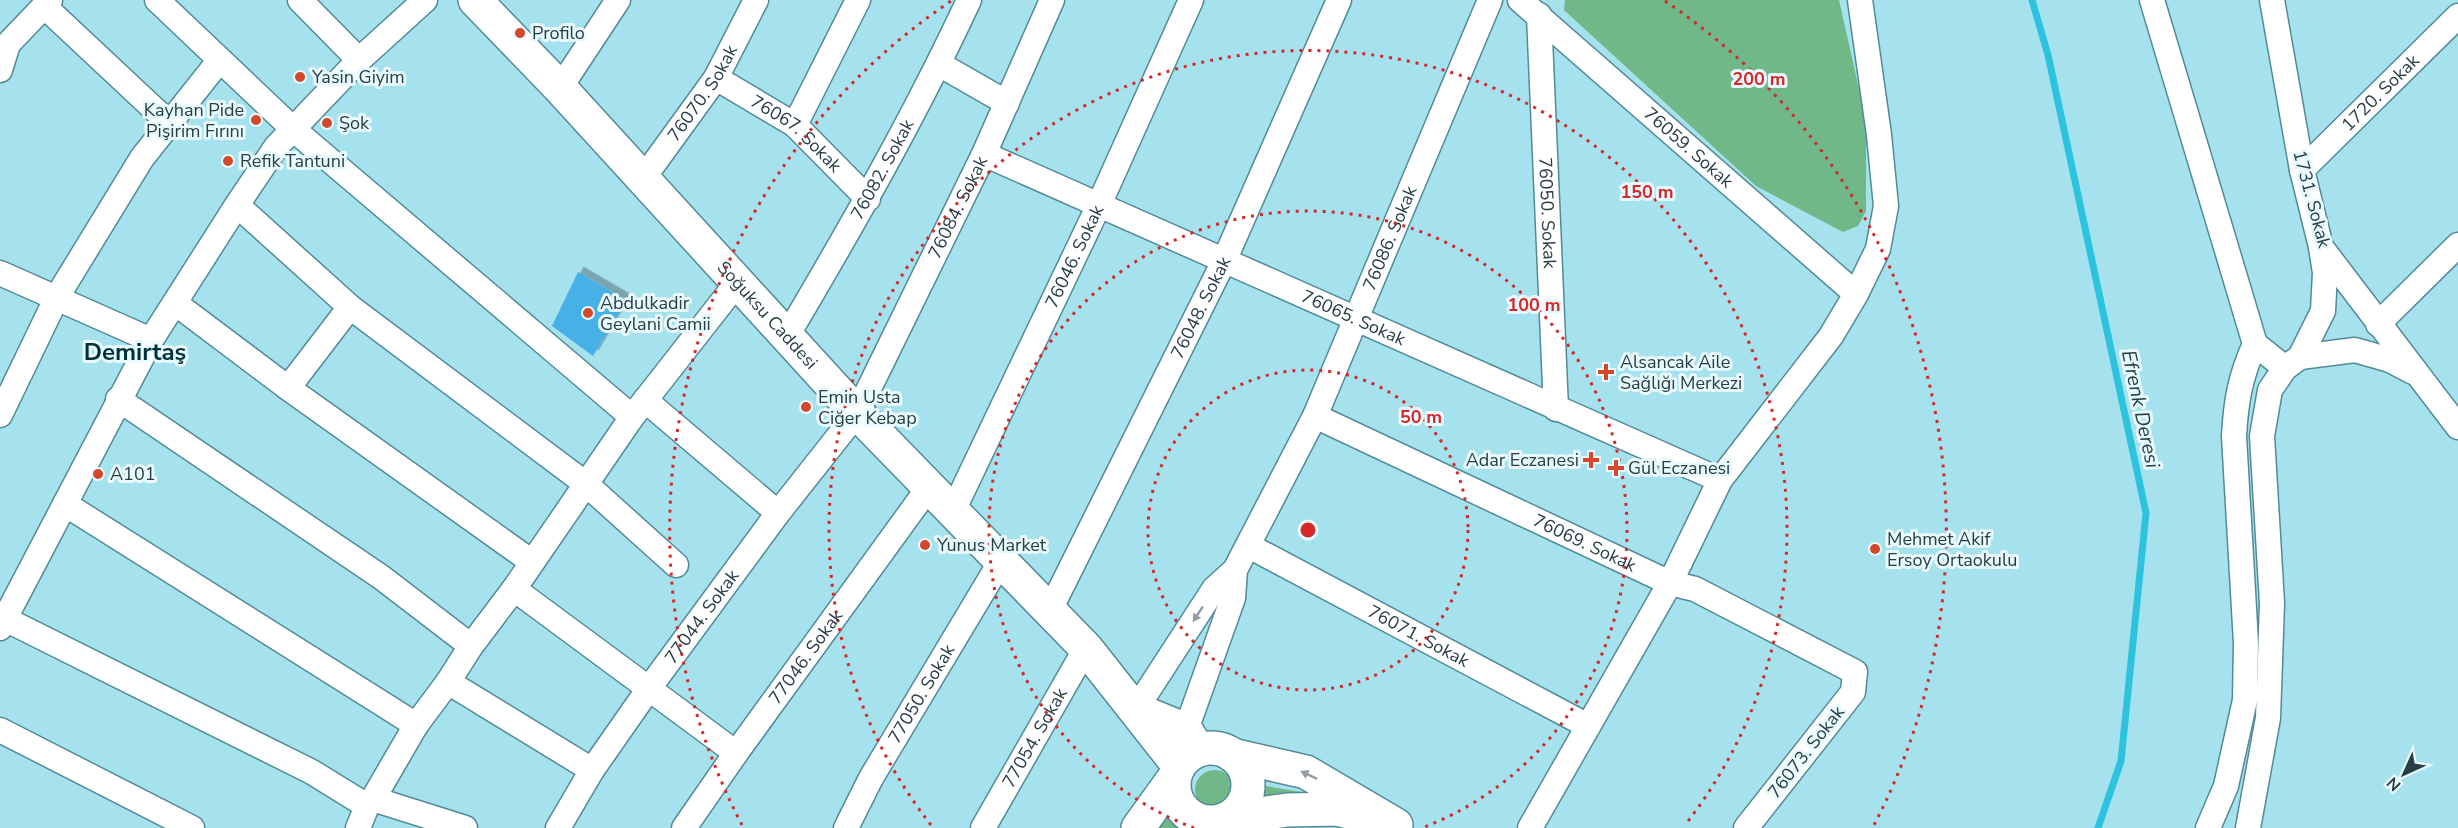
<svg xmlns="http://www.w3.org/2000/svg" width="2458" height="828" font-family="'Nunito Sans',sans-serif">
  <style>
    .green { fill: #70b887 }
    .lines { fill: none; stroke-linecap: round; stroke-linejoin: round }
    .stream { stroke: #2dc3de; stroke-width: 7 }
    .building { fill: #45b1e6; filter: url(#shadow) }
    .street-casing { stroke: #528b97; stroke-width: 27 }
    .secondary-casing { stroke: #528b97; stroke-width: 36 }
    .street { stroke: #fff; stroke-width: 24 }
    .secondary { stroke: #fff; stroke-width: 33 }
    .oneway { fill: #929ea2 }
    .ring { fill: none; stroke: #d62828; stroke-width: 3; stroke-dasharray: 3 6 }
    .poi-dot { fill: #d3482b; stroke: #e9fafe; stroke-width: 2 }
    .labels { text-anchor: middle; stroke-width: 6; stroke-linejoin: round; paint-order: stroke }
    .poi-label { font-size: 18px; fill: #263e44; stroke: #e9fafe; text-anchor: start }
    .street-label { font-size: 18px; fill: #263e44; stroke: #e9fafe }
    .water-label { font-size: 20px; font-style: italic; fill: #234046; stroke: #e9fafe }
    .district-label { font-size: 24px; font-weight: bold; fill: #003039; stroke: #e9fafe }
    .centre { fill: #d62828; stroke: #e9fafe; stroke-width: 3 }
    .ring-label { font-size: 18px; text-anchor: middle; font-weight: bold; fill: #d62828; stroke: #e9fafe; stroke-width: 6; stroke-linejoin: round; paint-order: stroke }
  </style>
  <defs>
    <filter id="shadow"><feDropShadow dx="5.5" dy="-5.5" stdDeviation="0" flood-color="#0004"/></filter>
  </defs>
  <rect width="100%" height="100%" fill="#a6e1ee"/>
  <g class="green">
    <polygon points="1565,0 1839,0 1866,120 1866,211 1858,226 1843,232 1756,186 1564,10"/>
    <circle cx="1215" cy="790" r="20"/>
    <polygon points="1260,785 1301,792 1257,807"/>
    <polygon points="1170,806 1187,825 1180,828 1156,828"/>
  </g>
  <g class="lines">
    <polyline class="stream" points="2032,0 2048,55 2146,513 2121,761 2098,828"/>
  </g>
  <polygon class="building" points="578,272 626,300 593,356 552,326"/>
  <g class="lines">
    <g class="street-casing">
      <g id="street">
        <polyline points="157,0 293,129 632,417"/>
        <polyline points="300,0 359,60"/>
        <path id="s1" d="M1520 0 1856 294"/>
        <polyline points="2152,0 2255,344 2285,368"/>
        <polyline points="2272,0 2302,170 2321,247 2458,427"/>
        <polyline points="44,6 169,123"/>
        <path id="s2" d="M1539 15 1556 409"/>
        <polyline points="939,64 1007,103"/>
        <polyline points="0,70 8,44 50,0"/>
        <path id="s3" d="M716 78 795 125 868 199"/>
        <polyline points="560,88 618,0"/>
        <polyline points="795,125 858,0"/>
        <path id="s4" d="M984 154 1720 480"/>
        <path id="s5" d="M2302 170 2458 16"/>
        <path id="s6" d="M642 180 716 78 756 0"/>
        <polyline points="237,205 350,307 586,484 676,565"/>
        <polyline points="0,273 151,340"/>
        <polyline points="175,303 288,388 532,562"/>
        <polyline points="2378,324 2458,245"/>
        <path id="s7" d="M787 336C852 226 915 116 969 0"/>
        <polyline points="2300,357 2355,350 2390,360 2413,372"/>
        <polyline points="288,388 350,307"/>
        <polyline points="118,399 381,577 471,646"/>
        <polyline points="645,400 778,513"/>
        <polyline points="0,415 57,297 142,158 219,61"/>
        <path id="s8" d="M1315 416 1670 583 1695 589 1855 672 1853 692 1746 828"/>
        <polyline points="65,504 416,725"/>
        <path id="s9" d="M953 511 1098 207 1191 0"/>
        <path id="s10" d="M1249 546 1588 726"/>
        <polyline points="514,589 736,753"/>
        <path id="s11" d="M1050 610 1224 261 1339 0"/>
        <polyline points="5,619 312,772 367,806"/>
        <polyline points="0,628 151,340 237,205 276,147 359,60 425,0"/>
        <polyline points="448,682 592,770"/>
        <path id="s12" d="M1136 709 1214 589 1235 570 1315 416 1490 0"/>
        <polyline points="0,730 192,828"/>
        <polyline points="1186,730 1233,598 1235,570"/>
        <polyline points="373,799 465,828"/>
        <polyline points="358,828 367,806 373,799 416,725 448,682 471,646 514,589 632,417 737,283"/>
        <path id="s13" d="M558 828 592 770 650 687 778 513 857 413 984 154 1052 0"/>
        <path id="s14" d="M684 828 736 753 929 487"/>
        <path id="s15" d="M846 828 871 778 1001 561"/>
        <path id="s16" d="M983 828 1086 648"/>
        <polyline points="1530,828 1670,583 1720,480 1831,336 1856,294 1878,249 1886,206 1879,135 1860,0"/>
        <path d="M2208 828 2226 786 2245 700 2246 643 2234 436C2236 401 2240 377 2255 344"/>
        <polyline points="2248,828 2268,718 2272,603 2262,436 2270,390 2285,368 2300,357 2323,311 2325,273 2321,247"/>
      </g>
    </g>
    <g class="secondary-casing">
      <g id="secondary">
        <path id="s17" d="M475 0 560 88 857 413 1086 648 1179 766"/>
        <polyline points="1137,710 1186,730 1198,750"/>
        <circle cx="1211" cy="785" r="37"/>
        <polyline points="1232,755 1306,772 1396,825"/>
        <polyline points="1226,819 1287,810 1337,809 1368,817"/>
        <polyline points="1138,828 1174,778"/>
      </g>
    </g>
    <use href="#street" class="street"/>
    <use href="#secondary" class="secondary"/>
  </g>
  <defs><path id="oneway-solid" d="M-6-.8H1V-3.2L6.5 0L1 3.2V.8H-6Z" transform="scale(1.5)"/></defs>
  <g class="oneway">
    <use href="#oneway-solid" transform="translate(1198 614) rotate(123)"/>
    <use href="#oneway-solid" transform="translate(1309 775) rotate(-155)"/>
  </g>
  <g class="ring">
    <circle cx="1308" cy="530" r="160"/>
    <path d="M1194 828A319 319 0 1 1 1422 828"/>
    <path d="M931 825A479 479 0 1 1 1685 825"/>
    <path d="M742 825A638 638 0 0 1 951 1M1665 1A638 638 0 0 1 1874 825"/>
  </g>
  <g class="poi-dot">
    <circle cx="520" cy="33" r="6"/>
    <circle cx="300" cy="77" r="6"/>
    <circle cx="256" cy="120" r="6"/>
    <circle cx="327" cy="123" r="6"/>
    <circle cx="228" cy="161" r="6"/>
    <circle cx="588" cy="313" r="6"/>
    <path d="M1603 363h6v6h6v6h-6v6h-6v-6h-6v-6h6z"/>
    <circle cx="806" cy="407" r="6"/>
    <path d="M1588 451h6v6h6v6h-6v6h-6v-6h-6v-6h6z"/>
    <path d="M1613 459h6v6h6v6h-6v6h-6v-6h-6v-6h6z"/>
    <circle cx="98" cy="474" r="6"/>
    <circle cx="925" cy="545" r="6"/>
    <circle cx="1875" cy="549" r="6"/>
  </g>
  <g class="labels">
    <g class="poi-label">
      <text x="532" y="39">Profilo</text>
      <text x="312" y="83">Yasin Giyim</text>
      <text x="244" y="116" text-anchor="end">Kayhan Pide<tspan x="244" dy="21">Pişirim Fırını</tspan></text>
      <text x="339" y="129">Şok</text>
      <text x="240" y="167">Refik Tantuni</text>
      <text x="600" y="309">Abdulkadir<tspan x="600" dy="21">Geylani Camii</tspan></text>
      <text x="1620" y="368">Alsancak Aile<tspan x="1620" dy="21">Sağlığı Merkezi</tspan></text>
      <text x="818" y="403">Emin Usta<tspan x="818" dy="21">Ciğer Kebap</tspan></text>
      <text x="1579" y="466" text-anchor="end">Adar Eczanesi</text>
      <text x="1628" y="474">Gül Eczanesi</text>
      <text x="110" y="480">A101</text>
      <text x="1887" y="545">Mehmet Akif<tspan x="1887" dy="21">Ersoy Ortaokulu</tspan></text>
      <text x="937" y="551">Yunus Market</text>
    </g>
    <g class="street-label">
      <text dy="6" stroke="none"><textPath href="#s6" startOffset="106">76070. Sokak</textPath></text>
      <text dy="6" stroke="none"><textPath href="#s5" startOffset="110">1720. Sokak</textPath></text>
      <text dy="6" stroke="none"><textPath href="#s3" startOffset="98">76067. Sokak</textPath></text>
      <text dy="6" stroke="none"><textPath href="#s1" startOffset="224">76059. Sokak</textPath></text>
      <text dy="6" stroke="none"><textPath href="#s7" startOffset="192">76082. Sokak</textPath></text>
      <text transform="translate(2312 199) rotate(75)" y="6">1731. Sokak</text>
      <text dy="6" stroke="none"><textPath href="#s13" startOffset="741">76084. Sokak</textPath></text>
      <text dy="6" stroke="none"><textPath href="#s2" startOffset="198">76050. Sokak</textPath></text>
      <text dy="6" stroke="none"><textPath href="#s12" startOffset="538">76086. Sokak</textPath></text>
      <text dy="6" stroke="none"><textPath href="#s9" startOffset="282">76046. Sokak</textPath></text>
      <text dy="6" stroke="none"><textPath href="#s11" startOffset="338">76048. Sokak</textPath></text>
      <text dy="6" stroke="none"><textPath href="#s17" startOffset="430">Soğuksu Caddesi</textPath></text>
      <text dy="6" stroke="none"><textPath href="#s4" startOffset="404">76065. Sokak</textPath></text>
      <text dy="6" stroke="none"><textPath href="#s8" startOffset="298">76069. Sokak</textPath></text>
      <text dy="6" stroke="none"><textPath href="#s13" startOffset="256">77044. Sokak</textPath></text>
      <text dy="6" stroke="none"><textPath href="#s10" startOffset="192">76071. Sokak</textPath></text>
      <text dy="6" stroke="none"><textPath href="#s14" startOffset="210">77046. Sokak</textPath></text>
      <text dy="6" stroke="none"><textPath href="#s15" startOffset="154">77050. Sokak</textPath></text>
      <text dy="6" stroke="none"><textPath href="#s16" startOffset="104">77054. Sokak</textPath></text>
      <text transform="translate(1806 752) rotate(-52)" y="6">76073. Sokak</text>
    </g>
    <g class="water-label">
      <text transform="translate(2141 409) rotate(78)" y="7">Efrenk Deresi</text>
    </g>
    <g class="district-label">
      <text x="135" y="360">Demirtaş</text>
    </g>
  </g>
  <circle cx="1308" cy="530" r="9" class="centre"/>
  <g class="ring-label">
    <text x="1759" y="85">200 m</text>
    <text x="1647" y="198">150 m</text>
    <text x="1534" y="311">100 m</text>
    <text x="1421" y="423">50 m</text>
  </g>
  <g transform="translate(2404 774) rotate(225)" stroke="#e9fafe" stroke-width="4.5" paint-order="stroke">
  <path d="M0-4.5L10 22L0 15L-10 22Z" fill="#263e44"/>
  <text y="-9" font-size="16" font-weight="bold" text-anchor="middle" fill="#263e44">N</text>
  </g>
</svg>
